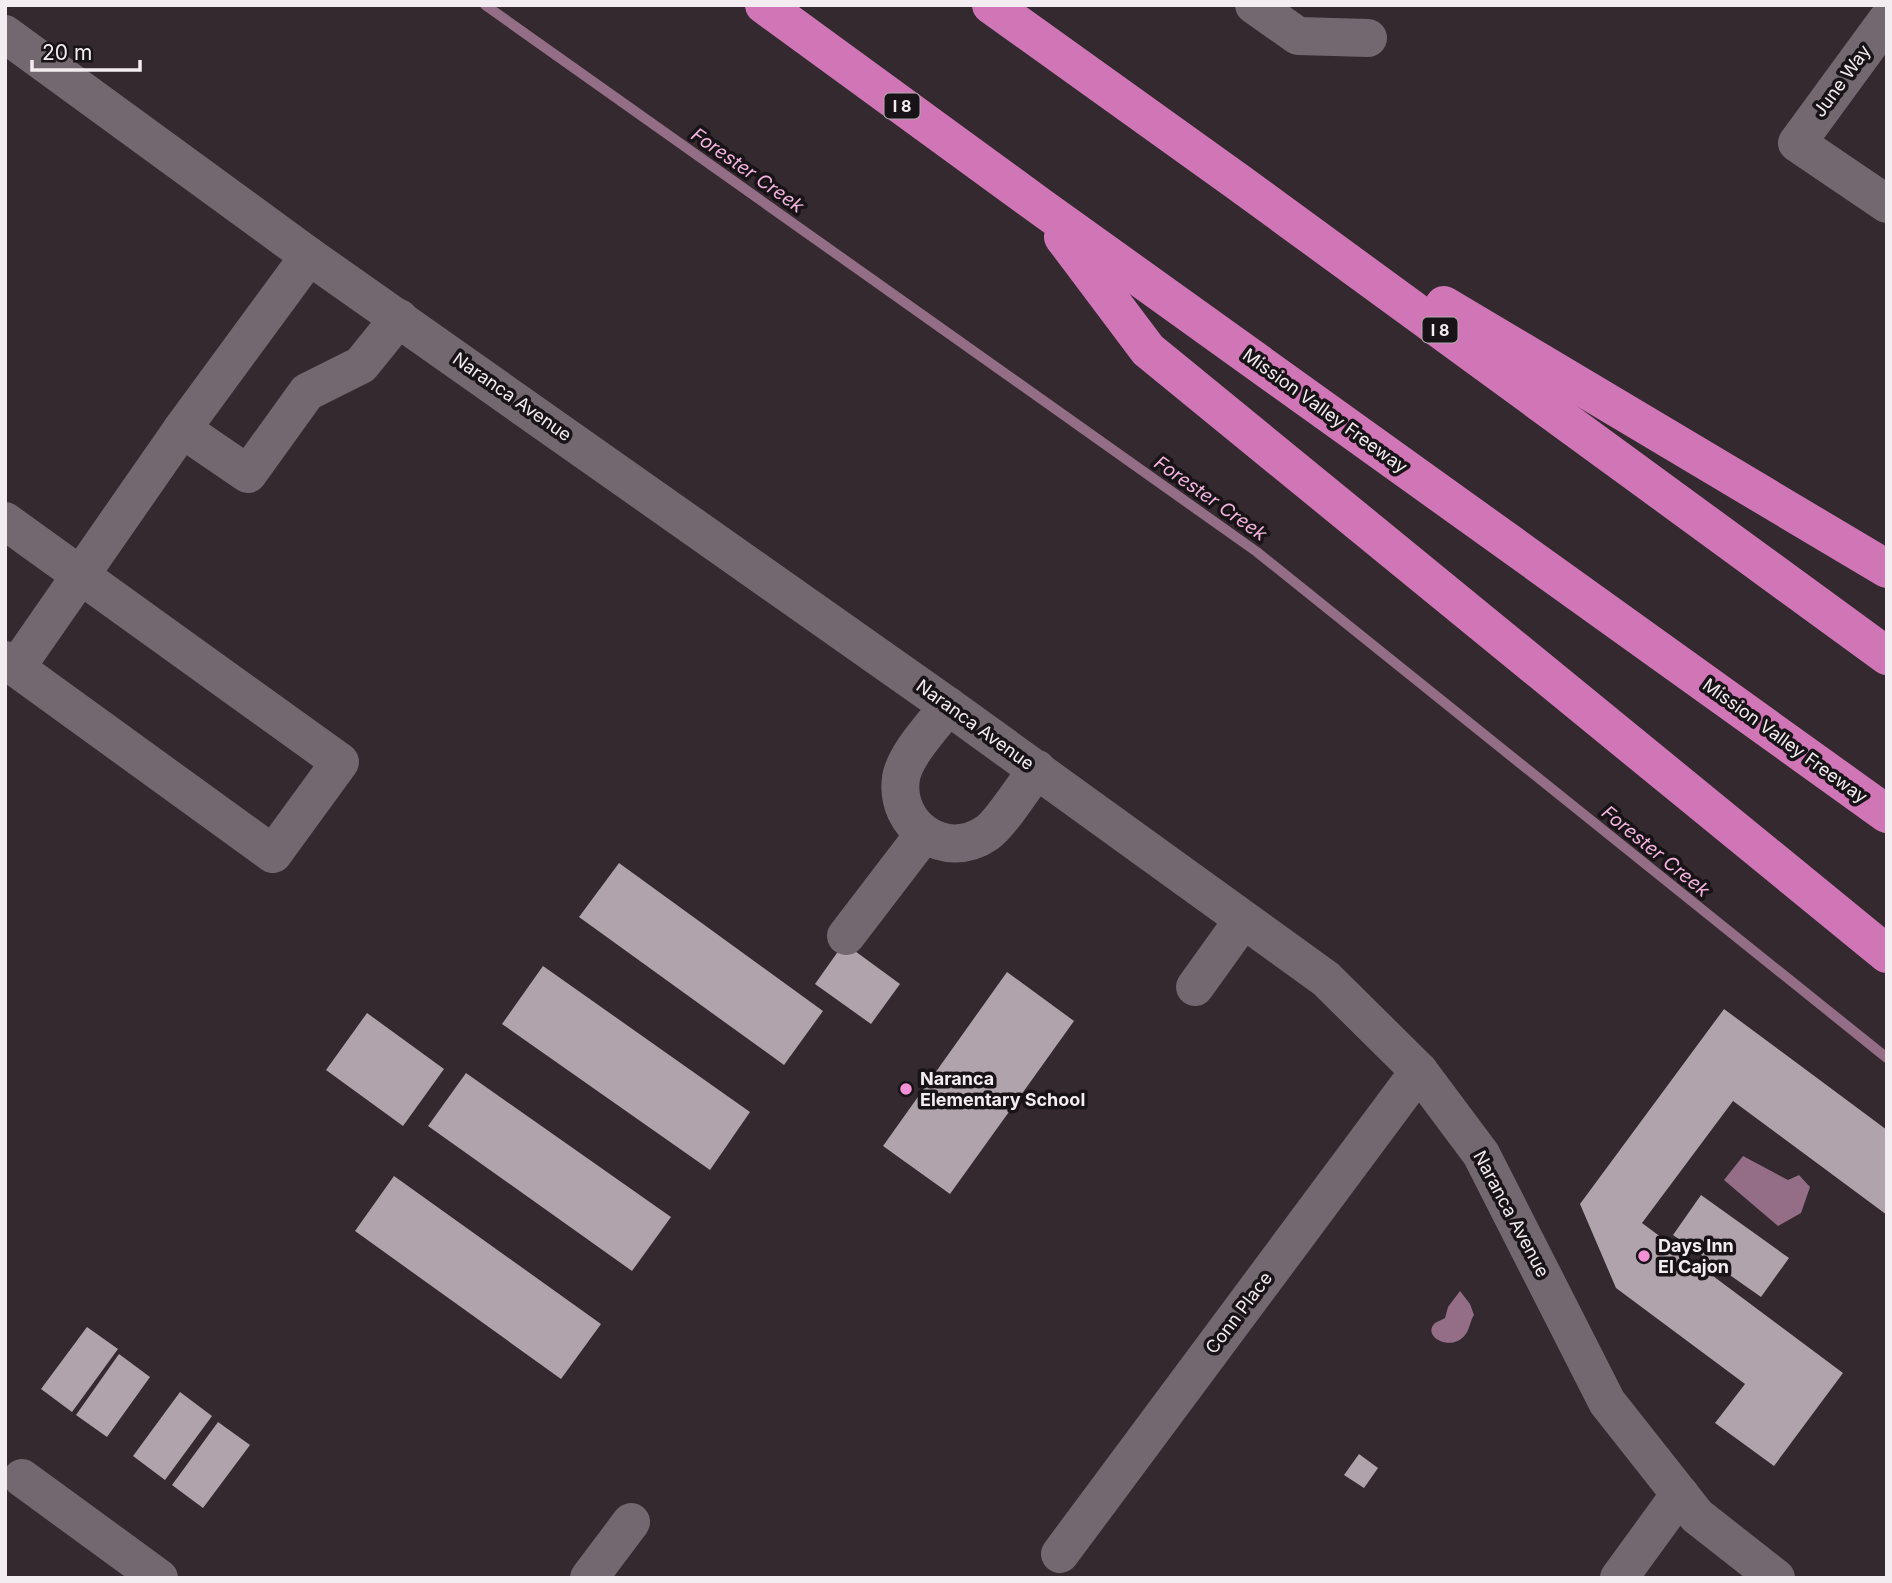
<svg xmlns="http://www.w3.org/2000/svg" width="1892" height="1583" font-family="Inter,sans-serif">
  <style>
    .water { fill: #946d87 }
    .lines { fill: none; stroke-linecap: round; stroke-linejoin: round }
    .stream { stroke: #946d87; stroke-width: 10 }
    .building { fill: #b0a3ab }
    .minor { stroke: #73686f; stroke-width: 38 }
    .highway { stroke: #d076b6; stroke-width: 38 }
    .poi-dot { fill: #f391d6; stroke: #181316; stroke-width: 2.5 }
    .labels { text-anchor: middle; stroke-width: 7; stroke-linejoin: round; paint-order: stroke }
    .shield { fill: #181316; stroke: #b1abaf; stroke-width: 2 }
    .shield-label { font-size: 16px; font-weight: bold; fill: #f3ecf0 }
    .street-label { font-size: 18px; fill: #f3ecf0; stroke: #181316 }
    .poi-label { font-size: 18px; font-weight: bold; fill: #f3ecf0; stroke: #181316; text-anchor: start }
    .water-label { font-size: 19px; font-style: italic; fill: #f3b4df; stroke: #181316 }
  </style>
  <rect width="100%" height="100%" fill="#33292f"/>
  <g class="water">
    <polygon points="1743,1156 1788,1180 1799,1175 1810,1187 1801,1213 1778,1226 1724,1180"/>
    <path d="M1460 1291 1470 1304 1474 1315C1470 1321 1470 1329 1465 1335 1451 1353 1421 1336 1435 1323 1438 1321 1442 1320 1445 1318L1448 1307Z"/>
  </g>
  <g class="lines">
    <polyline class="stream" points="485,5 1257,552 1887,1058"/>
  </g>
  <g class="building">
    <polygon points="619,863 823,1011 784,1065 579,917"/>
    <polygon points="844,943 900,984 871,1024 815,984"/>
    <polygon points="543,966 750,1112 710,1170 502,1024"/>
    <polygon points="1007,972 1074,1021 950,1194 883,1146"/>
    <polygon points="1724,1009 1887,1130 1887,1215 1733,1101 1642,1223 1843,1373 1774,1466 1715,1423 1745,1384 1616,1288 1580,1204"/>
    <polygon points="367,1013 444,1069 403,1126 326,1070"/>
    <polygon points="466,1073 671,1217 632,1271 428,1126"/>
    <polygon points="394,1176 601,1324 561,1379 355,1231"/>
    <polygon points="1701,1195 1789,1258 1761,1297 1673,1235"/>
    <polygon points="87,1327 118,1349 72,1412 41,1389"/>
    <polygon points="119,1354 150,1377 107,1437 76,1415"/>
    <polygon points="180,1392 212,1416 165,1480 133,1456"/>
    <polygon points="218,1422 250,1445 203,1508 172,1485"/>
    <polygon points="1359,1454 1378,1468 1364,1488 1344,1475"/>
  </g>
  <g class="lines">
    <g class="minor">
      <polyline points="1254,5 1298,36 1368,38"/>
      <polyline points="1887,20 1797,143 1887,204"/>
      <polyline points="5,34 309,256 948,706 1326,979 1419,1071 1481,1154 1607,1402 1697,1516 1776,1578"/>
      <polyline points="309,256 182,429 248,474 307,392 361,365 399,318"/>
      <polyline points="5,521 340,762 273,854 5,660"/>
      <polyline points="16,668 182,429"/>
      <path d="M948 706C934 725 905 754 901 778 894 826 945 862 987 833 1001 823 1025 785 1037 769"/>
      <polyline points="846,936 924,834"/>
      <polyline points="1195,987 1243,920"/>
      <polyline points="22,1478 159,1578"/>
      <polyline points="1060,1554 1419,1071"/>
      <polyline points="589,1578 631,1522"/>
      <polyline points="1619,1578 1680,1494"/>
    </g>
    <g class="highway">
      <polyline points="764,5 1041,207 1887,814"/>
      <polyline points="991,5 1238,182 1887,656"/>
      <polyline points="1063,237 1148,350 1887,954"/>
      <polyline points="1444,305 1887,569"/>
    </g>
  </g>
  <g class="poi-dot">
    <circle cx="906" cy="1089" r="7"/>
    <circle cx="1644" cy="1256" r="7"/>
  </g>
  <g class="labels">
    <g class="shield">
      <rect x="884.5" y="93.5" width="35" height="25" rx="5"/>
      <rect x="1422.5" y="317.5" width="35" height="25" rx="5"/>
    </g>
    <g class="shield-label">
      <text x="902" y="112">I 8</text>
      <text x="1440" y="336">I 8</text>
    </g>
    <g class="street-label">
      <text transform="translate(1842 81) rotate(-54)" y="6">June Way</text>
      <text transform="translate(512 397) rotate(35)" y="6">Naranca Avenue</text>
      <text transform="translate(1325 411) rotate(36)" y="6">Mission Valley Freeway</text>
      <text transform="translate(975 725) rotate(36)" y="6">Naranca Avenue</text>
      <text transform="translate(1785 741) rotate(36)" y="6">Mission Valley Freeway</text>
      <text transform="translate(1511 1214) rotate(62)" y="6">Naranca Avenue</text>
      <text transform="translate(1239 1313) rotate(-53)" y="6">Conn Place</text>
    </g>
    <g class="poi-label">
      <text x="920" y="1085">Naranca<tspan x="920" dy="21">Elementary School</tspan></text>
      <text x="1658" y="1252">Days Inn<tspan x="1658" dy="21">El Cajon</tspan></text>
    </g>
    <g class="water-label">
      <text transform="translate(748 170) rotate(35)" y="7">Forester Creek</text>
      <text transform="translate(1211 498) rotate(35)" y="7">Forester Creek</text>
      <text transform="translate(1656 851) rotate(39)" y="7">Forester Creek</text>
    </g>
  </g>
  <rect width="1892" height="1583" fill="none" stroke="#f3ecf0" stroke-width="14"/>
  <path d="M32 60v10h108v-10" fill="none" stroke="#f3ecf0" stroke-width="3.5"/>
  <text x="42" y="60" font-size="21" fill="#f3ecf0" stroke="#181316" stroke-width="5" paint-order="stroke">20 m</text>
</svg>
